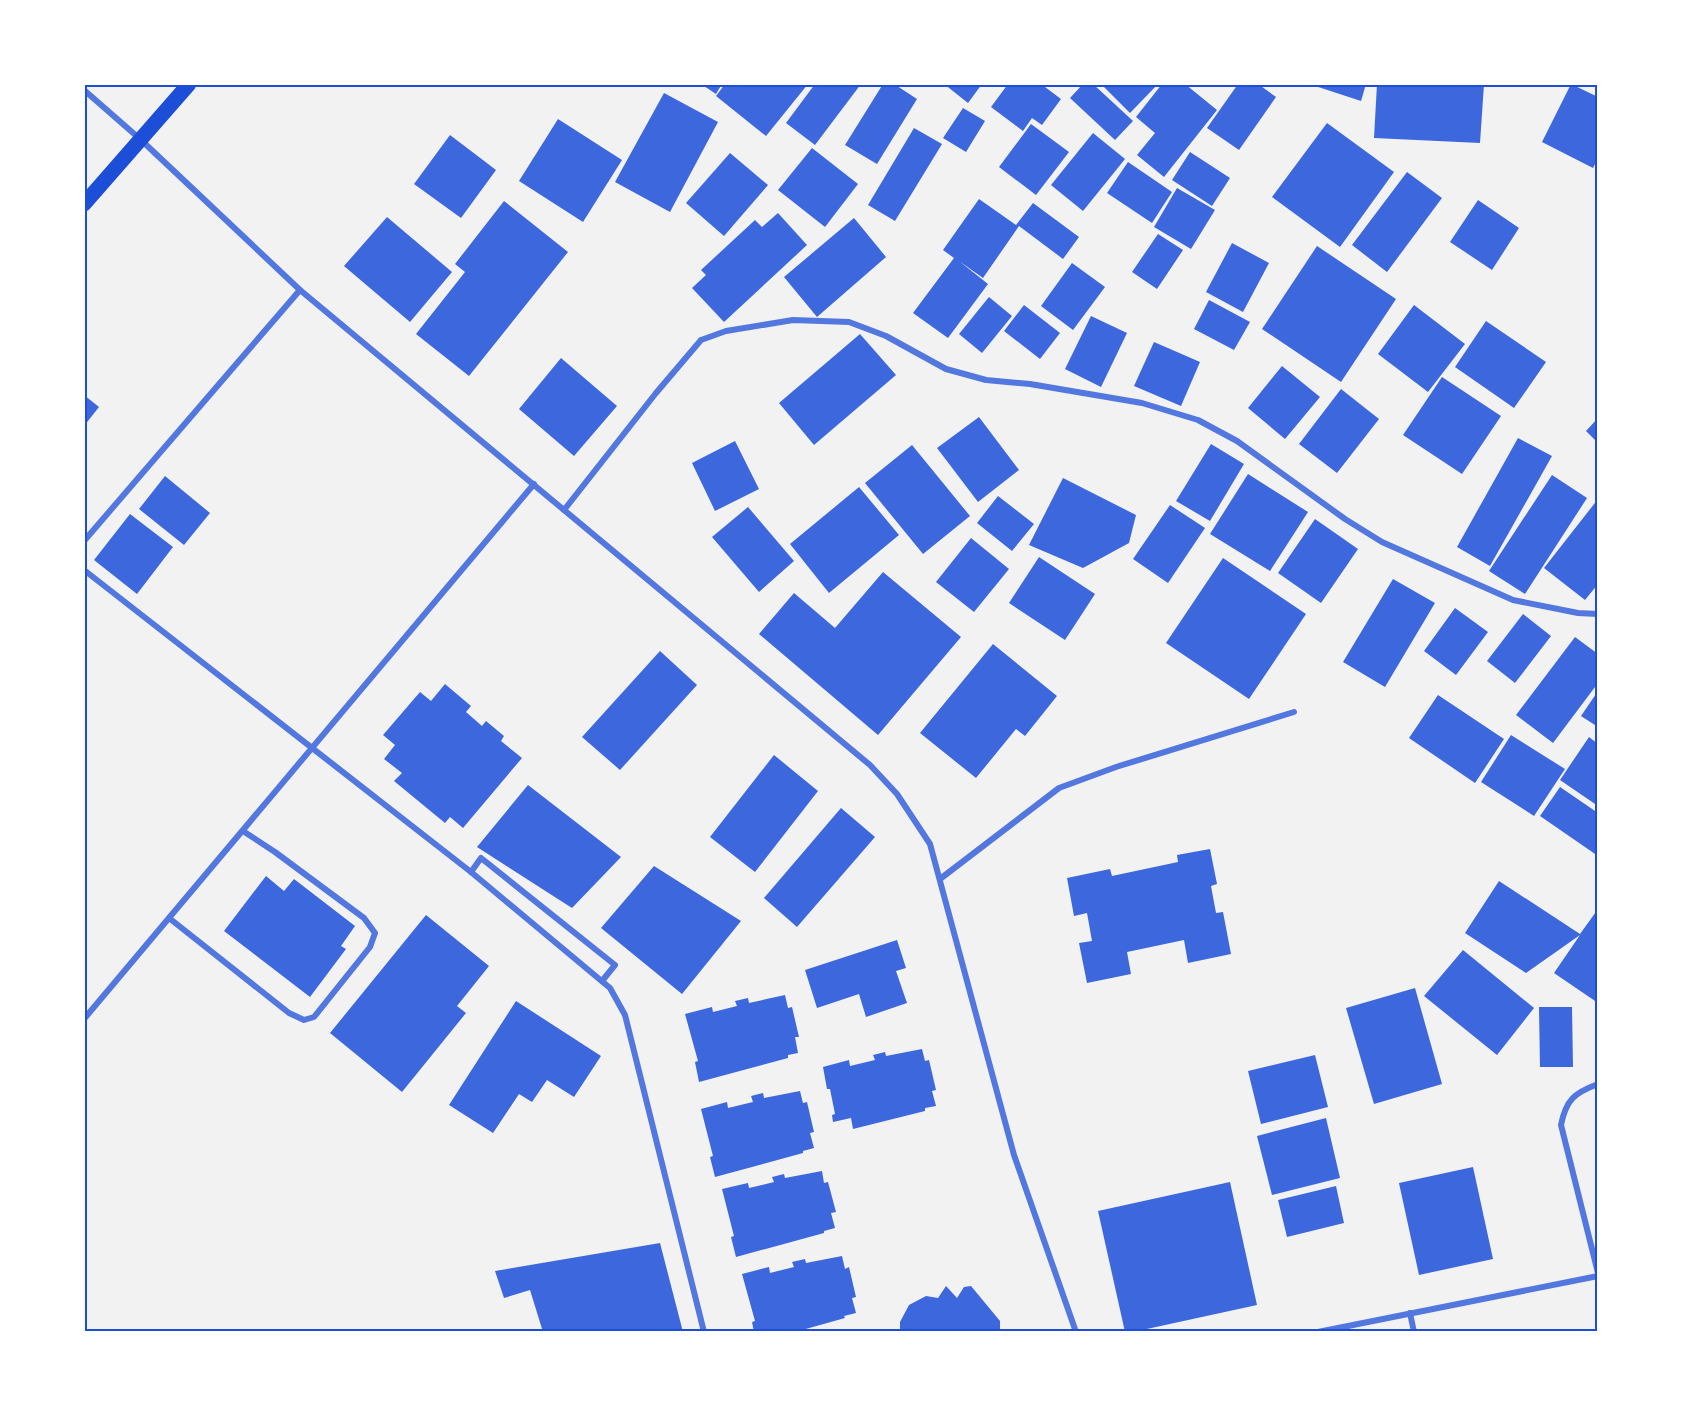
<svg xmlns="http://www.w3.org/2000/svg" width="1682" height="1416" font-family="Lato,sans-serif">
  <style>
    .building { fill: #3d67dc }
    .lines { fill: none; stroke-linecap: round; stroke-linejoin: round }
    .minor { stroke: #5277de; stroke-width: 6 }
    .primary { stroke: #1d4ed8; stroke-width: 15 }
    .neatline { fill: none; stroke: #1d4ed8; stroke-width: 2 }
  </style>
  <rect width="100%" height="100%" fill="#f2f2f2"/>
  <g class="building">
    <polygon points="701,84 722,84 716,94"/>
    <polygon points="725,84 808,84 766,136 716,96"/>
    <polygon points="815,84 861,84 815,145 786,123"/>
    <polygon points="883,84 894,84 917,99 877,164 845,145"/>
    <polygon points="944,84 982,84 968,103"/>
    <polygon points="1008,84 1041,84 1061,99 1042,125 1032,118 1023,131 991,107"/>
    <polygon points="1083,84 1093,84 1133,121 1115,140 1070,98"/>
    <polygon points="1101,84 1158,84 1130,113"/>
    <polygon points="1162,84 1185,84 1217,110 1164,177 1137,155 1155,133 1136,117"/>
    <polygon points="1238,84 1258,84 1276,97 1239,150 1207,128"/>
    <polygon points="1309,84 1366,84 1361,101"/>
    <polygon points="1377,84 1484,84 1480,143 1374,138"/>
    <polygon points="1571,84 1598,97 1598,158 1593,168 1542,142"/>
    <polygon points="664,93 718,122 670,212 615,182"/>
    <polygon points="963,108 985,121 966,152 943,138"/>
    <polygon points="558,119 622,160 583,222 519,181"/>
    <polygon points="1327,123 1394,172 1340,247 1272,197"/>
    <polygon points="1031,124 1069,152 1036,195 999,167"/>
    <polygon points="914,128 942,144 895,221 868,205"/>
    <polygon points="1093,133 1125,159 1083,211 1051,185"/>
    <polygon points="450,135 496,170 461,218 414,184"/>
    <polygon points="812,148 858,184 825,227 778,190"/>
    <polygon points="1190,152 1230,178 1212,206 1172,180"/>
    <polygon points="730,153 768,185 724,236 686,203"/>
    <polygon points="1128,162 1172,192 1152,223 1107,193"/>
    <polygon points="1407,172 1442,198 1387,272 1352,245"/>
    <polygon points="1177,188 1215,210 1191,249 1154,227"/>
    <polygon points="979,199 1016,225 1033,203 1079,237 1063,259 1019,226 983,278 959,261 988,284 948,338 913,313 954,258 943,250"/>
    <polygon points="1478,200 1519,228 1492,270 1450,242"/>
    <polygon points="504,201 568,252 469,376 416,334 465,272 455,264"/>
    <polygon points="778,213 807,245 724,322 692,288 706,275 701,270 755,220 762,227"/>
    <polygon points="387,217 452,272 410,322 344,266"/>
    <polygon points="854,218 886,257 817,317 784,277"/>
    <polygon points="1158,234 1183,250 1157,289 1132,272"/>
    <polygon points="1232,243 1269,263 1243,312 1206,292"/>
    <polygon points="1317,246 1396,299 1341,382 1262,329"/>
    <polygon points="1072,263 1105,287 1073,330 1041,306"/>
    <polygon points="989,297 1012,316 982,353 959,334"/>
    <polygon points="1209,300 1250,322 1234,350 1194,329"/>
    <polygon points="1024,305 1060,333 1040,359 1004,331"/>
    <polygon points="1414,305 1465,344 1428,392 1378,354"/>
    <polygon points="1091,316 1127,333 1101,387 1065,369"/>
    <polygon points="1486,321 1546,362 1514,408 1455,367"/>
    <polygon points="860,334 896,375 814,445 779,403"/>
    <polygon points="1154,342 1200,362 1181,406 1134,386"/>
    <polygon points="561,358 617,406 574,456 519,409"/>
    <polygon points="1282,366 1320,397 1285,439 1248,408"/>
    <polygon points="1442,377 1501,416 1462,474 1403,435"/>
    <polygon points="1341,389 1379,419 1337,473 1299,444"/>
    <polygon points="84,395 99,407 84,426"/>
    <polygon points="979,417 1019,470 978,502 937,448"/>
    <polygon points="1598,418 1598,443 1586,431"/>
    <polygon points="1518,438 1552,456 1490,566 1457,547"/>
    <polygon points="735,441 759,489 715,511 692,463"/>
    <polygon points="1211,444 1244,464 1210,521 1176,501"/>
    <polygon points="912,445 970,516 923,554 865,483"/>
    <polygon points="1248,474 1308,512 1270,571 1210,534"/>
    <polygon points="1552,475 1587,498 1525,594 1489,571"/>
    <polygon points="165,476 210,513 184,545 139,509"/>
    <polygon points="1063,478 1136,515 1129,543 1083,568 1029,545"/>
    <polygon points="859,487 899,535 829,593 790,544"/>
    <polygon points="998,496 1034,524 1012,551 977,523"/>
    <polygon points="1598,499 1598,584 1585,600 1544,568"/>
    <polygon points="1170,505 1205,528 1168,583 1133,559"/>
    <polygon points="748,507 794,561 759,592 712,537"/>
    <polygon points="130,514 173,547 137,594 94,560"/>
    <polygon points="1315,519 1358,549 1321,603 1278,573"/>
    <polygon points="971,538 1009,569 974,612 936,582"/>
    <polygon points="1039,557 1095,594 1065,640 1009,603"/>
    <polygon points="1223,558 1306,614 1249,699 1166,643"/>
    <polygon points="883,572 961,637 878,735 759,634 794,593 835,628"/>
    <polygon points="1393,579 1435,603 1385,687 1343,662"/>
    <polygon points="1455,608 1488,632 1456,675 1424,651"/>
    <polygon points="1523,614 1551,636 1515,683 1487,661"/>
    <polygon points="1575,637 1598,654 1598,683 1553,743 1516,715"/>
    <polygon points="993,644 1057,696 1025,736 1016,729 976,778 920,733"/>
    <polygon points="660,651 697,685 620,770 582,737"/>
    <polygon points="445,684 471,706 466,712 482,726 486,721 504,736 501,741 522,758 463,828 450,817 445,823 394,781 402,773 384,759 395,745 383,735 420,692 431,701"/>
    <polygon points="1598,691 1598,727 1581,716"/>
    <polygon points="1438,695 1504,739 1475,783 1409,738"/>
    <polygon points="1511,735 1565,769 1534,816 1481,782"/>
    <polygon points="1589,737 1598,744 1598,806 1560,780"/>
    <polygon points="774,755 818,791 755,872 710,837"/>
    <polygon points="528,785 621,857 572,908 477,847"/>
    <polygon points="1560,787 1598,813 1598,856 1540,816"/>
    <polygon points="841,808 875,837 797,927 764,898"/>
    <polygon points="1210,849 1217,884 1211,886 1216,913 1223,912 1231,954 1188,963 1184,940 1127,952 1131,974 1087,983 1079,943 1092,941 1087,913 1074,916 1067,878 1110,869 1112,876 1178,862 1177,855"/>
    <polygon points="654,866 741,921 682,994 601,928"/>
    <polygon points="266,876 284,891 294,879 355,926 341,946 346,949 310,997 224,931"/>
    <polygon points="1499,881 1580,934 1598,909 1598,1003 1554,973 1580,935 1526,973 1465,933"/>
    <polygon points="426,915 489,966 457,1006 466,1013 402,1092 330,1033"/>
    <polygon points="897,940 906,968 896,971 907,1003 866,1017 859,994 817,1008 805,970"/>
    <polygon points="1463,950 1534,1008 1497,1055 1424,996"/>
    <polygon points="1415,988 1442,1084 1374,1104 1346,1008"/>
    <polygon points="785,995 788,1008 792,1007 799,1037 795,1037 798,1053 788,1055 788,1058 699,1082 695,1062 698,1061 685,1014 712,1007 713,1012 737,1006 735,1001 748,998 749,1003"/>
    <polygon points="516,1001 601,1056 574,1097 547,1080 532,1102 519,1094 493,1133 449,1105"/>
    <polygon points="1539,1007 1572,1007 1573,1067 1540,1067"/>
    <polygon points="922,1049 925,1061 929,1060 936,1090 932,1091 936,1106 925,1108 925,1111 853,1129 851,1118 833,1122 832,1115 835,1114 830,1089 827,1089 823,1067 849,1060 850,1066 875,1060 873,1055 885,1052 886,1056"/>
    <polygon points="1315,1055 1328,1107 1261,1124 1248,1071"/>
    <polygon points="800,1091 803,1103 807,1102 814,1132 810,1133 814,1148 803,1151 803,1153 715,1177 710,1157 713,1156 701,1109 727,1102 728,1108 753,1102 751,1096 763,1093 764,1098"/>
    <polygon points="1326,1118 1340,1178 1272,1195 1257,1136"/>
    <polygon points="1473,1167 1493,1259 1419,1275 1399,1183"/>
    <polygon points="822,1171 824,1183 828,1182 836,1212 831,1213 835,1228 824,1231 824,1233 736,1257 731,1237 734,1236 722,1189 748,1183 749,1188 774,1182 772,1177 784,1174 785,1178"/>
    <polygon points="1230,1182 1257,1305 1133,1332 1125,1332 1098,1211"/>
    <polygon points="1336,1186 1344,1223 1287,1237 1278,1200"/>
    <polygon points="660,1243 683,1332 543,1332 530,1290 504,1298 495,1271"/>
    <polygon points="842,1256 845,1269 849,1267 856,1297 852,1298 856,1313 844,1316 845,1318 795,1332 754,1332 752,1322 755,1321 742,1274 769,1267 770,1273 794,1267 792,1262 805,1259 806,1263"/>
    <polygon points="946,1286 957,1298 964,1287 971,1286 1000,1321 1000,1332 900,1332 900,1322 909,1305 926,1296 938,1298"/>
  </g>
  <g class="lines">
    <g class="minor">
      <polyline points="84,90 140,139 300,290 870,765 897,794 930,844 1014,1155 1076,1332"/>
      <polyline points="564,510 656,393 701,340 726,331 793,320 849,322 886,336 946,369 986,380 1030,384 1142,403 1198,420 1237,441 1345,519 1382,542 1513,600 1578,613 1598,614"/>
      <polyline points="84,541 300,290"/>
      <polyline points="84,570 471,872 610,988 625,1015 704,1332"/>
      <polyline points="471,872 481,858 615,965 602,981"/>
      <polyline points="940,879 1059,788 1116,767 1294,712"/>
      <polyline points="169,918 289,1013 304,1020 314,1017 370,947 375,933 364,918 275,852 243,831"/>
      <polyline points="84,1019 534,484"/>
      <path d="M1598 1084C1574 1093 1566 1100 1561 1125L1598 1273"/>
      <polyline points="1410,1313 1414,1332"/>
      <polyline points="1318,1332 1598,1276"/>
    </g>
    <polyline class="primary" points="84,204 189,84"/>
  </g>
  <rect width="1682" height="1416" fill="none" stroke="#ffffff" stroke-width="171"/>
  <rect x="86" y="86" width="1510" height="1244" class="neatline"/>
</svg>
